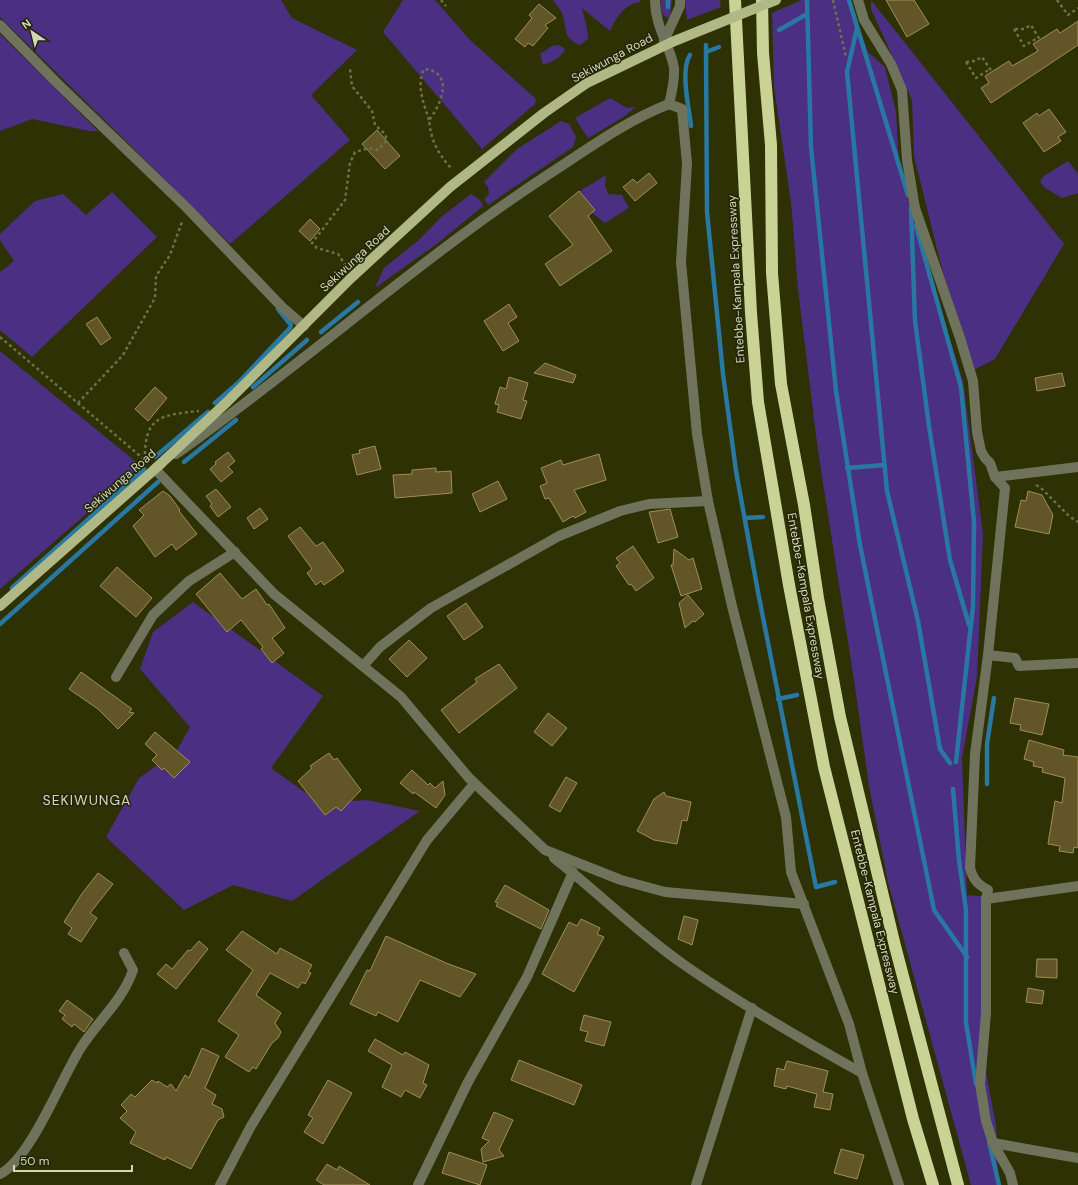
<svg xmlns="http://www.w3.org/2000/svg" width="1078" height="1185" font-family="'DM Sans',sans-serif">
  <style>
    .green { fill: #4b2f83 }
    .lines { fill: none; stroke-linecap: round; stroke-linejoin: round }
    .stream { stroke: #2878a1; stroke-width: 4.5 }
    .building { fill: #625629; stroke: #9e8f54 }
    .path { stroke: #6d7149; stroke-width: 2.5; stroke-dasharray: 3 3; stroke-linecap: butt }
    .minor { stroke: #6f735b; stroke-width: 10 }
    .major { stroke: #b0b886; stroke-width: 10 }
    .highway { stroke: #cad396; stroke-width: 12 }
    .major-bridge { stroke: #b0b886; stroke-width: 10 }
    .labels { text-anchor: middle; stroke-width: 3; stroke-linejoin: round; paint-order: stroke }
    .street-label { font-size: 12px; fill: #d3d7ba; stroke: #232608 }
    .quarter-label { font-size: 14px; letter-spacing: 1px; fill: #d3d7ba; stroke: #232608 }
  </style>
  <rect width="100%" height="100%" fill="#2d3103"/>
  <g class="green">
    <polygon points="0,0 281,0 292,18 357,50 311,95 350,140 230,244 0,17"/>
    <polygon points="403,0 435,0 470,40 536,99 535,104 482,149 383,32"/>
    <path d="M553 0H640V2C624 4 616 18 610 31L582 8 587 28 588 39 580 45C563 38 567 30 563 16 562 11 556 5 553 0Z"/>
    <path d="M661 0H672L670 16 667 18C660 13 660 8 661 0Z"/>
    <polygon points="685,0 720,0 721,7 687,20"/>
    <polygon points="802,0 849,0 868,52 885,67 896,112 899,165 925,260 963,381 983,534 977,677 962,758 967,895 990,897 985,1068 996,1125 998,1178 1000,1185 971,1185 888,882 869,786 854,680 818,451 798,289 791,202 774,87 772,13"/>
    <polygon points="871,0 1064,244 995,359 970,372 958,334 914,156 912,100 871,9"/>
    <polygon points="0,34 98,131 90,131 32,119 0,131"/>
    <path d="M559 45 565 49C561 58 552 62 543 65L540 54 552 46Z"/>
    <polygon points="610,98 627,108 636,107 622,118 588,138 575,118"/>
    <polygon points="561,121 569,124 576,137 573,147 488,205 484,199 489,194 488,187 484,182 517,149"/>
    <polygon points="1068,161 1078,174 1078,193 1062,198 1045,188 1040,182 1044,176"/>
    <polygon points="606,175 605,186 608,194 622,195 629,208 605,223 586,208 580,191"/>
    <polygon points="112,192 157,237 32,357 0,330 0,272 14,261 0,240 0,234 35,201 63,194 86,215"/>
    <polygon points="471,194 480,200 483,206 438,243 375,288 384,268 420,239 441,217"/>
    <polygon points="0,351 141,466 0,589"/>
    <polygon points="193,602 323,696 271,768 320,803 367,800 420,811 292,901 233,885 184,910 106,837 139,778 176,752 190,727 140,669 153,632"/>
  </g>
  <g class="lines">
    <g class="stream">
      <polyline points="807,0 811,147 836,391 860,545 934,910 967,957"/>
      <polyline points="849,0 908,195"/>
      <polyline points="668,7 668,0"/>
      <polyline points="857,28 847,72 887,491 918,621 940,749 950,763"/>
      <polyline points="779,30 807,14"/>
      <polyline points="719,47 706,52 707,212 723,374 736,471 758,592 816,887 835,882"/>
      <polyline points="706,52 706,45"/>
      <path d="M690 55C680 69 689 109 691 126"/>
      <polyline points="911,208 915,321 929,426 950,560 969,625"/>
      <polyline points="916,226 961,387 974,522 973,606 956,762"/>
      <polyline points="321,332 358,302"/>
      <polyline points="253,387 307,340"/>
      <polyline points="215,403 238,383 290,328 291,325 278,309"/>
      <polyline points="155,457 208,412"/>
      <polyline points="184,462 236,420"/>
      <polyline points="847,468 884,465"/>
      <polyline points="745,518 763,517"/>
      <polyline points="12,588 144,469"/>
      <polyline points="0,624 158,482"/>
      <polyline points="778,699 797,695"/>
      <polyline points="987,784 987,744 994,698"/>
      <polyline points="953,789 959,860 966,910 966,1023 976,1084"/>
      <polyline points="989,1142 999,1185"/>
    </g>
  </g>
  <g class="building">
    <polygon points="886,0 914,0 929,24 907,37"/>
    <polygon points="539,4 556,18 545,25 548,28 533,46 528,43 525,47 515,39 532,18 529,15"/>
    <polygon points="1078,21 1078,45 991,103 981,88 989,83 985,76 1009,61 1012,66 1038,51 1033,44 1057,29 1060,33"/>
    <polygon points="1049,109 1066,132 1058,137 1061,141 1044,152 1023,123 1037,113 1039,116"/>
    <polygon points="377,130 400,156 385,169 362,144"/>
    <polygon points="649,173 657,183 635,201 623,187 633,179 637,183"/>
    <polygon points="579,191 595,210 588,216 612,251 560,286 545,264 573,245 549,216"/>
    <polygon points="310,219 320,229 310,241 299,231"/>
    <polygon points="509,304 517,317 508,323 519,341 503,351 484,321"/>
    <polygon points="97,317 111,338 101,345 86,324"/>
    <polygon points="545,363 576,375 573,383 534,373"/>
    <polygon points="1062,373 1065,386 1037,391 1035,378"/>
    <polygon points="509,377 528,383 523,400 527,401 521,419 497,412 499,405 495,404 500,387 506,389"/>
    <polygon points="155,387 167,398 148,421 135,409"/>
    <polygon points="375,446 381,469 357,475 352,455 360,453 359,450"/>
    <polygon points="228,452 235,461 228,467 233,472 221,482 210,469 216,464 215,462"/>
    <polygon points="599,454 606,480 574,490 586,512 575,518 573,516 563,522 549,498 545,499 540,486 547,483 541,468 561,460 563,465"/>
    <polygon points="436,468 436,472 451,471 452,493 395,498 393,475 412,474 412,470"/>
    <polygon points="498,481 507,499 480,512 472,494"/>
    <polygon points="216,489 231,507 218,517 210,506 212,504 206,496"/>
    <polygon points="163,491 170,496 180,510 179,511 197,534 176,550 172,544 155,557 133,526 144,515 139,510"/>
    <polygon points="1028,491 1042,495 1053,515 1049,534 1015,527 1021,500 1026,501"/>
    <polygon points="260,508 268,519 254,529 247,518"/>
    <polygon points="670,509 678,537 658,543 649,512"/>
    <polygon points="300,527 316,546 323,542 344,571 324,585 321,581 316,585 307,573 312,569 288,536"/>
    <polygon points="633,546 654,578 636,591 631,584 629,585 616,566 620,563 616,558"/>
    <polygon points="674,549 689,560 693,558 702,589 681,596 671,565 673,565"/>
    <polygon points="117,567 152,598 136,617 100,586"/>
    <polygon points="220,573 242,599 256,589 267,605 269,604 285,628 272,638 284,653 272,663 261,649 263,647 241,620 227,632 196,594"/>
    <polygon points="688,595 704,614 695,622 693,621 685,628 679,603"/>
    <polygon points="466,603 483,627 464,640 447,616"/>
    <polygon points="409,640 427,658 407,677 389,659"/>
    <polygon points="499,664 517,688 459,733 441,710 477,682 475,679"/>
    <polygon points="81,672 132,709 129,712 134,713 118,729 98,709 69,689"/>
    <polygon points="1015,698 1049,704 1042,735 1020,730 1021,725 1010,723"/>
    <polygon points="548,713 567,728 552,746 534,732"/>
    <polygon points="155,732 190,762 174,778 164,768 162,770 152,760 157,755 145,744"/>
    <polygon points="1029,740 1064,750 1063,755 1078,757 1078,848 1074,847 1073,853 1059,851 1060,846 1048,844 1055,801 1062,803 1065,778 1042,772 1043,768 1033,766 1034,762 1024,759"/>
    <polygon points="329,753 334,760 337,758 361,790 341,811 336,807 325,815 298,781 312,768 310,766"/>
    <polygon points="412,770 428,785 430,783 435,788 443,781 445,795 436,808 414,792 413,794 400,783"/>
    <polygon points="566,777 577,783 560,812 549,806"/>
    <polygon points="664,792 666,796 691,802 687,821 682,820 677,844 654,840 637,831 654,799"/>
    <polygon points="98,873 113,884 90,913 97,918 81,942 68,934 72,928 64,922 81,895"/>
    <polygon points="505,885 549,910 541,929 496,906 498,903 495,902"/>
    <polygon points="684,916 698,920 692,945 678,939"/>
    <polygon points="581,919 600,928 597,934 604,937 574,992 542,974 569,922 577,926"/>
    <polygon points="242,931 277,954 280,948 312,965 308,972 311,973 305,984 302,982 298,988 270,973 256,995 281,1013 275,1023 281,1032 278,1038 272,1043 256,1069 253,1067 249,1072 225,1057 239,1035 218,1021 253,970 226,950"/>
    <polygon points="386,936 446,963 476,974 460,997 420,980 398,1022 378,1012 376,1016 350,1004 367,970 370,971"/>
    <polygon points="199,941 208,949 176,989 157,974 166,964 172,969 188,950 190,951"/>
    <polygon points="1037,959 1057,959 1057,978 1036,977"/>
    <polygon points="1028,988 1044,991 1042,1004 1026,1002"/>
    <polygon points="67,1000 93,1019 84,1032 74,1024 72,1027 62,1019 65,1015 59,1011"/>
    <polygon points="584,1015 611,1022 604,1046 585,1041 588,1032 580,1030"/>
    <polygon points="375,1039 403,1055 405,1052 429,1065 423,1083 427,1085 420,1098 405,1090 401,1097 382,1087 392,1065 368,1051"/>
    <polygon points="202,1048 219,1056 205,1088 216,1095 212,1104 222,1109 224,1117 218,1120 191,1169 166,1157 165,1160 130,1143 136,1132 120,1118 127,1111 121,1105 131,1094 135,1097 152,1080 157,1083 158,1081 167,1087 171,1084 176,1091 185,1075 189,1078"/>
    <polygon points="519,1060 582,1085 574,1105 511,1080"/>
    <polygon points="787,1061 828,1071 823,1092 833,1094 830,1110 814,1107 817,1094 787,1086 786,1089 774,1086 777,1068 784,1070"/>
    <polygon points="328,1080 352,1093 323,1144 304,1132 313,1118 308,1115"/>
    <polygon points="494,1112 513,1120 499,1150 504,1156 483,1162 481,1149 489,1141 482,1138"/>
    <polygon points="841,1149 864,1155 857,1179 834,1173"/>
    <polygon points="449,1152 487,1165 480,1185 442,1173"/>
    <polygon points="327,1164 337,1170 339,1166 370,1185 324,1185 316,1180"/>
  </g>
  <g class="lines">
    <g class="path">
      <polyline points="441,0 446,6"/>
      <polyline points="833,0 846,57"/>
      <polyline points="1057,0 1068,15 1078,8"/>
      <polyline points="1014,29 1024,46 1039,37"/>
      <polyline points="1015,29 1024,29 1031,25 1040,40"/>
      <polyline points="966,62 976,78 990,69"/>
      <polyline points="966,62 975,61 982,57 992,72"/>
      <path d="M429 120C424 104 416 86 424 69 455 72 441 105 429 120 431 141 438 154 452 169"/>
      <polyline points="346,266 338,254 317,248 312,243 345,200 350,163 355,152 369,148 378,150 387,140 385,134 375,125 372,111 352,86 350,69"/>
      <polyline points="0,337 146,461"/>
      <polyline points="78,403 123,355 137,330 155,298 156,276 170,255 182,222"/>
      <path d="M145 460C144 416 161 415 199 411"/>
      <polyline points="1036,485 1041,488 1069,516 1078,522"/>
    </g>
    <g class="minor">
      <path d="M655 0C655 28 670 44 674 68 675 80 672 92 669 104"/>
      <polyline points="858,0 864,20 891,64 902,90 907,160 915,208 960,338 973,381 977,432 981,451 985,458 990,463 995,477 1005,488 988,655 1015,658 1019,666 1078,663"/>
      <polyline points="0,25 56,82 186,207 282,307 304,326"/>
      <polyline points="664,41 680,6 680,0"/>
      <path d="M176 454C302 365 417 261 546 176 585 151 625 121 669 104L682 109 687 164 681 262 697 434 708 501 732 606 786 817 791 872 849 1024 862 1073 899 1185"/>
      <polyline points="161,464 155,469 274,594 401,697 469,778 545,850 621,880 665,892 804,904"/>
      <polyline points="995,477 1078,467"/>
      <polyline points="363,666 380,647 431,608 559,536 620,511 649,504 708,501"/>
      <polyline points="116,677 153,615 189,581 235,552"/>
      <path d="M554 858C598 892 637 932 683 964 740 1004 801 1039 862 1073"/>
      <path d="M986 899 988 890C977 884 973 879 970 868L975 754 988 655"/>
      <polyline points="993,1143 1078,1158"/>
      <path d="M0 1174C31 1159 62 1076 82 1046 99 1020 123 1000 133 970L124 953"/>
      <polyline points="220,1185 251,1126 427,840 474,784"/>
      <polyline points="418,1185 468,1082 527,977 573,872"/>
      <polyline points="696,1185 752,1008"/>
      <polyline points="1013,1185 1010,1173 993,1143 986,1121 980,1084 986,1013 986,899 1078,886"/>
    </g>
    <polyline class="major" points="0,606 155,469 227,402 350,279 450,187 544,113 587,83 672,42"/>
    <g class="highway">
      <polyline points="735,0 751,313 758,402 789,585 824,767 913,1119 933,1185"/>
      <polyline points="762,0 763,53 771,145 772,273 781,384 804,505 818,598 840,717 895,946 958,1185"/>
    </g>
    <polyline class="major-bridge" points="672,42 776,0"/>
  </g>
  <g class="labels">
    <g class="street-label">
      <text transform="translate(612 58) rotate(-28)" y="4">Sekiwunga Road</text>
      <text transform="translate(355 259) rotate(-43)" y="4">Sekiwunga Road</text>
      <text transform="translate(736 279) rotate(-93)" y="4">Entebbe-Kampala Expressway</text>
      <text transform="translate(120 481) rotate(-41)" y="4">Sekiwunga Road</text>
      <text transform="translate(806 596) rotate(80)" y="4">Entebbe-Kampala Expressway</text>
      <text transform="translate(875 912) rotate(76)" y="4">Entebbe-Kampala Expressway</text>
    </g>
    <g class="quarter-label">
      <text x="87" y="805">SEKIWUNGA</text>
    </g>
  </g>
  <g transform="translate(32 32) rotate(325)" stroke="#232608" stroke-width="3" paint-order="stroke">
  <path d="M0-3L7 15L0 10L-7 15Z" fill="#d3d7ba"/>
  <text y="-6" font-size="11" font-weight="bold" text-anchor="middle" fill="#d3d7ba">N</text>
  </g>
  <path d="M14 1165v6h118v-6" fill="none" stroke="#d3d7ba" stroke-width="2"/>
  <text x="20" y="1165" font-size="12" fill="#d3d7ba" stroke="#232608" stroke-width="3" paint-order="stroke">50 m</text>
</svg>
